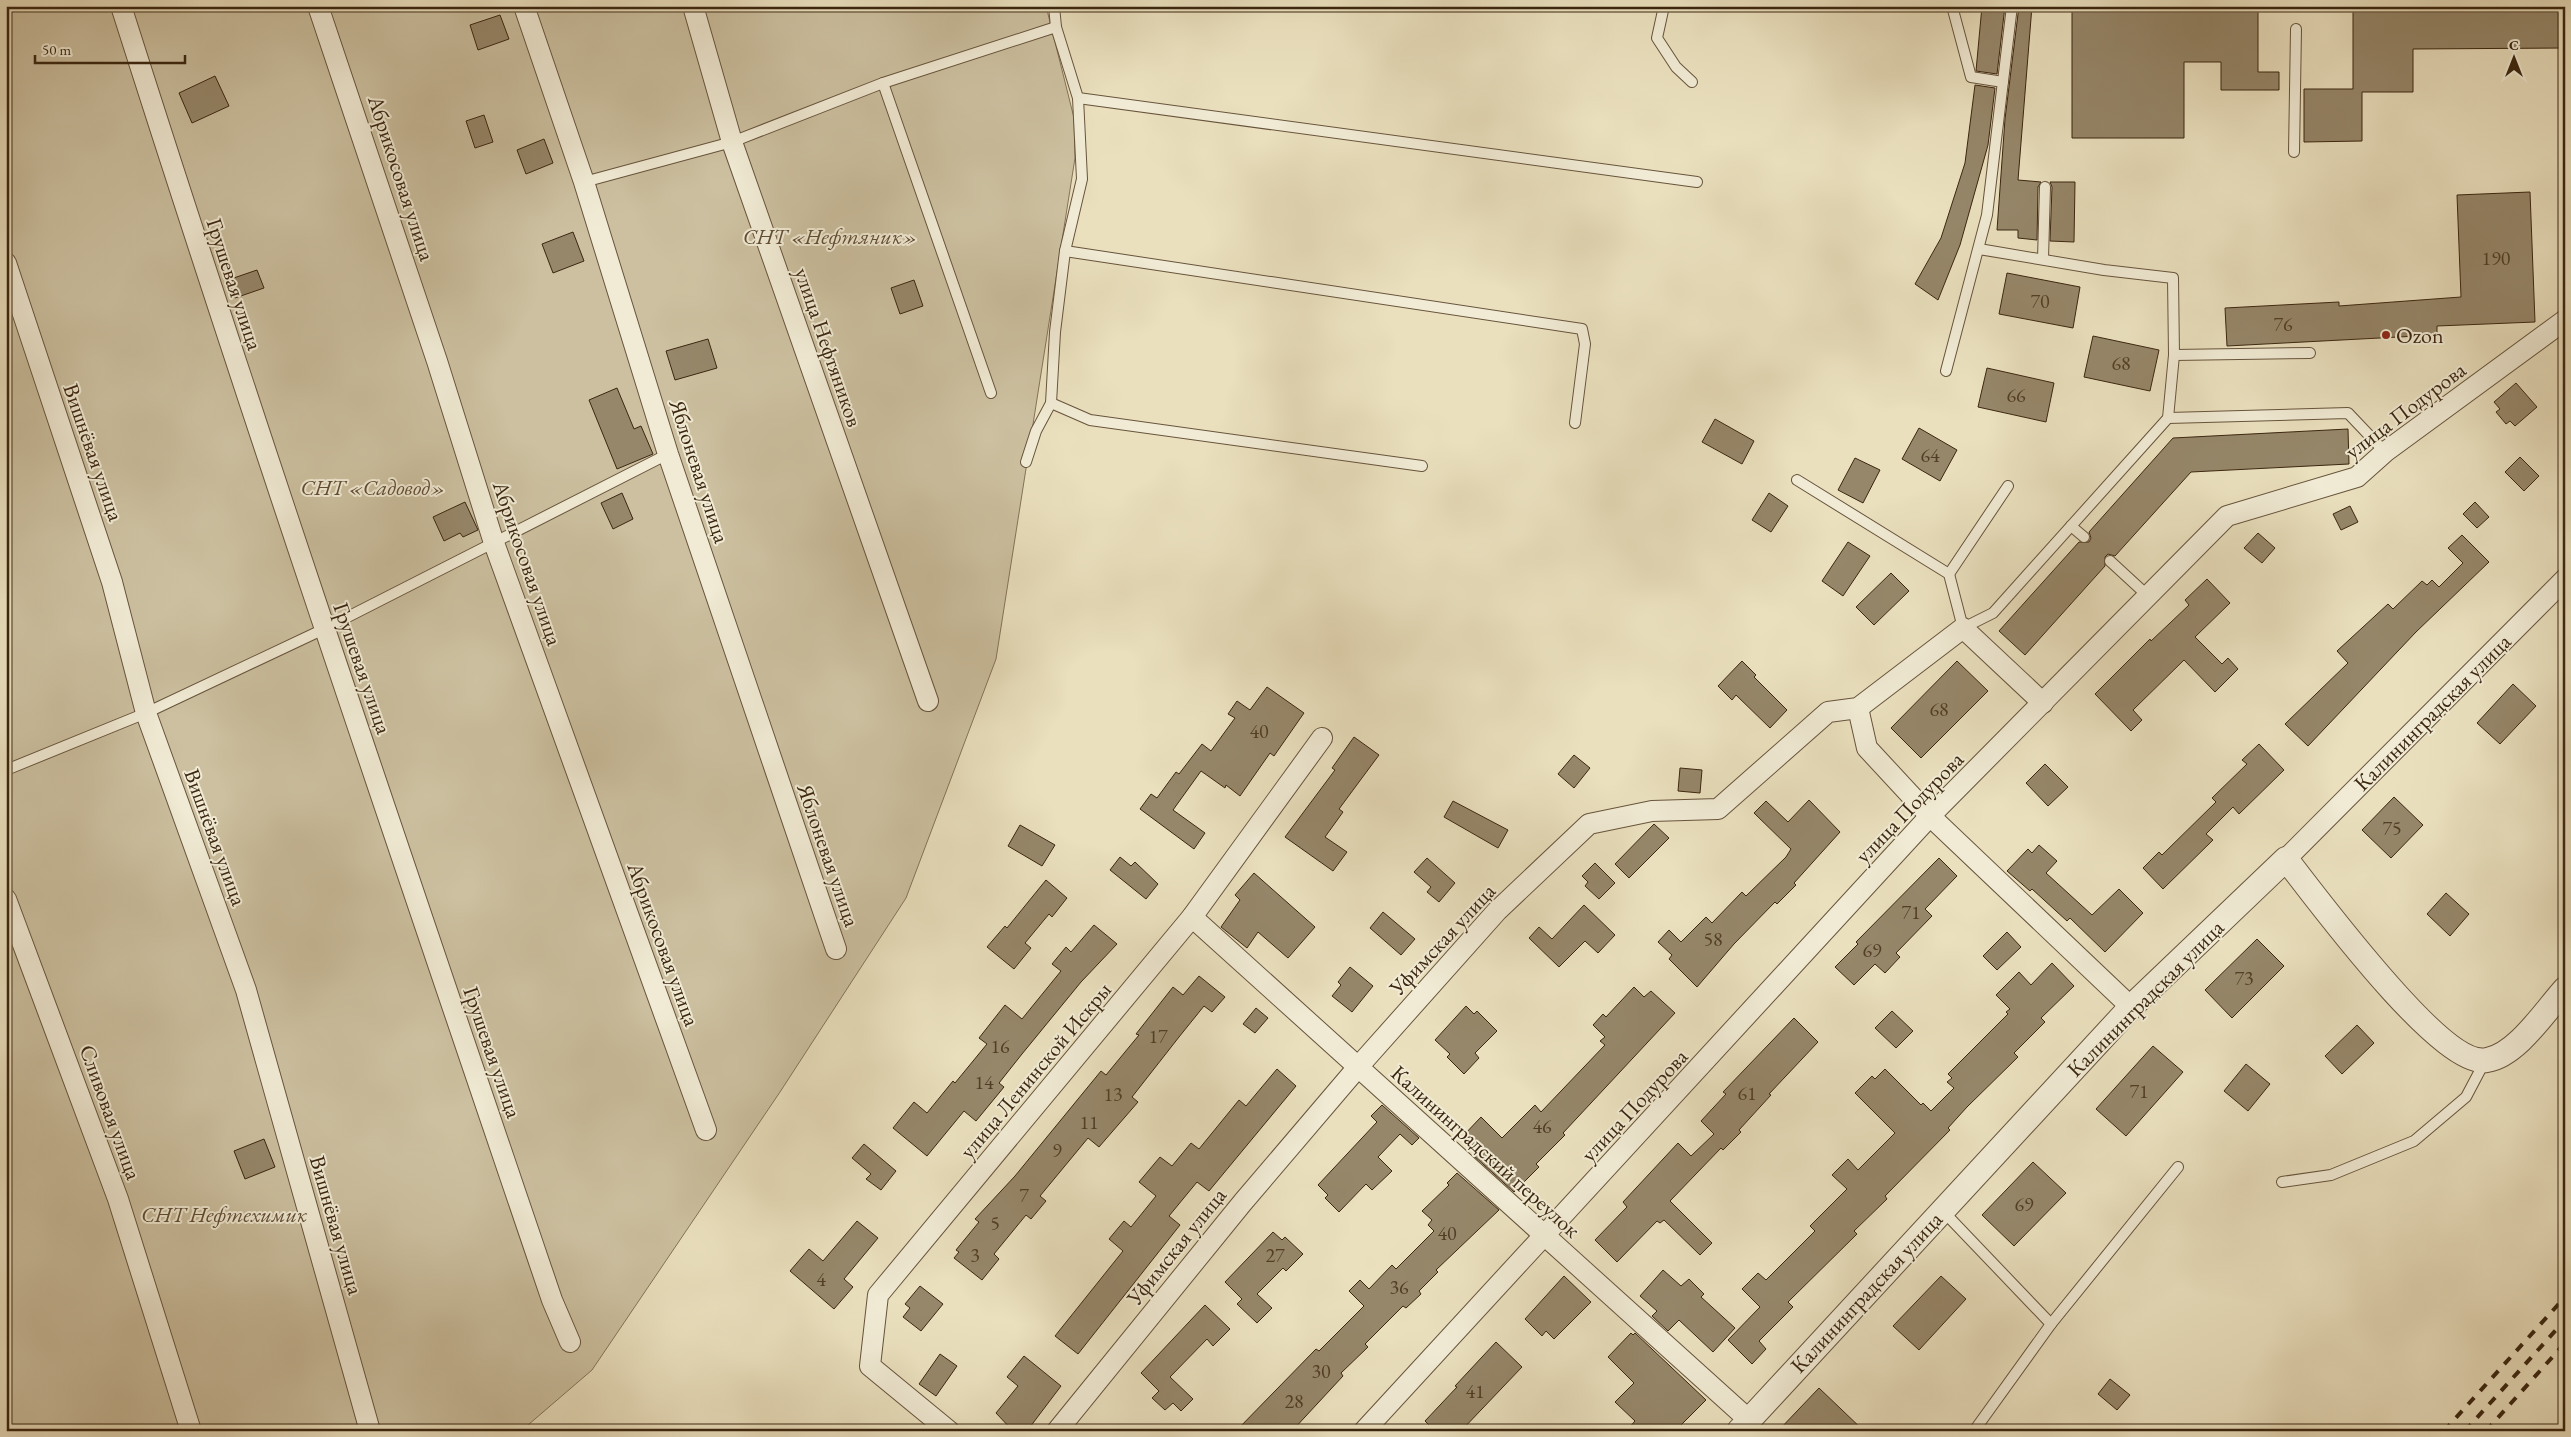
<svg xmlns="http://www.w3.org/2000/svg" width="2571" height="1437" font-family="'EB Garamond',serif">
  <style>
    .green { fill: #ccc0a0; stroke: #847358 }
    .building { fill: #96876a; stroke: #3b2610 }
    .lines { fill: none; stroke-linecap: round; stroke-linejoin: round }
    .service-casing { stroke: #67543c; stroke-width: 12 }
    .minor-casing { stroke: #67543c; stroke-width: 22 }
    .tertiary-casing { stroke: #67543c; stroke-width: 26 }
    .service { stroke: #f1ebd5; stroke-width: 10 }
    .minor { stroke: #f1ebd5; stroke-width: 20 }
    .tertiary { stroke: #f1ebd5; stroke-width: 24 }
    .rail { stroke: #3b2610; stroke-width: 4; stroke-dasharray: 9 9; stroke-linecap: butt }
    .poi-dot { fill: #8f2418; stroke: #f1ebd5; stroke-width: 2 }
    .labels { text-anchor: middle; stroke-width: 4; stroke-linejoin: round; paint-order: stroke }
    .number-label { font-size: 20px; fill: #523e26 }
    .street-label { font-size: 22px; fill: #3b2610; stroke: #f1ebd5 }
    .park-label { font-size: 22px; font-style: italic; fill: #5f4c34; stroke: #f1ebd5 }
    .poi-label { font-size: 22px; fill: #3b2610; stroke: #f1ebd5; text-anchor: start }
  </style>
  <rect width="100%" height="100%" fill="#eae0be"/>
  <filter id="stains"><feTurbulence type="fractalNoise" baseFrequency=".004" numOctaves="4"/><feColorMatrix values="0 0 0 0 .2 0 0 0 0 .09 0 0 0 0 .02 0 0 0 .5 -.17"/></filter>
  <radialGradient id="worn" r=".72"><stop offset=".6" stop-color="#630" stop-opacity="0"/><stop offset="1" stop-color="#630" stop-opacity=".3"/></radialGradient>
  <polygon class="green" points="6,6 1046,6 1074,118 1075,158 996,659 906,898 780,1092 592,1370 521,1431 6,1431"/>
  <g class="building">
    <polygon points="1982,6 2005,6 1997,74 1976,71"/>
    <polygon points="2019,6 2032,6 2018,180 2041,182 2038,187 2037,240 2018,238 2018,230 1997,230 2005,119"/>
    <polygon points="2072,6 2258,6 2258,72 2279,72 2279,90 2221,90 2221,62 2184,62 2184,138 2072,138"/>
    <polygon points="2353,6 2565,6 2565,48 2413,49 2413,92 2362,92 2362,141 2304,142 2304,89 2353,89"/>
    <polygon points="500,15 509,39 478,50 470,25"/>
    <polygon points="215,76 229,106 192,123 179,93"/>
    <polygon points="1975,85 1995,88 1988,145 1960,245 1938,300 1915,284 1941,238 1965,163"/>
    <polygon points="484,115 493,142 475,148 466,121"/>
    <polygon points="544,139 553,163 526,174 517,150"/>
    <polygon points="2050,182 2075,182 2074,242 2050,241 2052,187"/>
    <polygon points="2530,192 2535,322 2437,326 2437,335 2227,346 2225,308 2339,302 2339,306 2461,297 2457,195"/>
    <polygon points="573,232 584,261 553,273 542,244"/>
    <polygon points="257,270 264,288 235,298 228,280"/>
    <polygon points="2007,273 2080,287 2073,328 1999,314"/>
    <polygon points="914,280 923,306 900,314 891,288"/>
    <polygon points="2093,336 2159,350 2150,391 2084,377"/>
    <polygon points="708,339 717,368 675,380 666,351"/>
    <polygon points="1987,368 2054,383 2046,422 1978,407"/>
    <polygon points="2516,383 2537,407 2515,426 2510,421 2506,424 2496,412 2500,409 2494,402"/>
    <polygon points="617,388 634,429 641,426 653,454 617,469 589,400"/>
    <polygon points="1715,419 1754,441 1742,464 1702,442"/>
    <polygon points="1919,428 1957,450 1940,481 1902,459"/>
    <polygon points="2348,429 2349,464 2191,472 2115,556 2108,554 2105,557 2105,566 2025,655 1999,631 2079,542 2089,542 2091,538 2089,532 2173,438"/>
    <polygon points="2520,457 2539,476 2524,491 2505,472"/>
    <polygon points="1855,458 1880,470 1863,503 1838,490"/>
    <polygon points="622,493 633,519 613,529 601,503"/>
    <polygon points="1769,493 1788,506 1771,532 1752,520"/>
    <polygon points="465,502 478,530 463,537 460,533 444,541 433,517"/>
    <polygon points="2475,502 2489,517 2477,528 2463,514"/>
    <polygon points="2350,506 2358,522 2341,530 2333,514"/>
    <polygon points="2258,533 2275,548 2262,563 2244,548"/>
    <polygon points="2462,535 2489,562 2416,632 2308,746 2285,724 2348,663 2337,651 2388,604 2393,609 2422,581 2427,585 2432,580 2439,587 2463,563 2448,548"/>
    <polygon points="1848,542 1870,556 1843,596 1822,581"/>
    <polygon points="1891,573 1909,591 1874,625 1856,607"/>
    <polygon points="2207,579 2230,603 2195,637 2222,664 2228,658 2238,669 2215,692 2184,660 2133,710 2142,720 2131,731 2095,694 2150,639 2151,641 2189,605 2185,600"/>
    <polygon points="1742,661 1756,675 1754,677 1787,710 1770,728 1736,695 1732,700 1718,686"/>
    <polygon points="1957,661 1988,691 1921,758 1891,728"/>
    <polygon points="2513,684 2536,706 2500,744 2477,723"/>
    <polygon points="1267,687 1304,713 1274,756 1270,753 1240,796 1226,785 1225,788 1201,771 1173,810 1205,833 1194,849 1140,809 1151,794 1157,798 1176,772 1179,774 1202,744 1211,751 1235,718 1228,714 1237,701 1250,710"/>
    <polygon points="1354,737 1379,755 1339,809 1343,812 1325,837 1347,852 1333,871 1285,837 1335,770 1332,768"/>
    <polygon points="2259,744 2284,770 2239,814 2233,807 2206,834 2213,840 2163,889 2143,868 2159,852 2162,855 2216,802 2212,798 2247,764 2242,760"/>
    <polygon points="1574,755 1590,768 1574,788 1558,774"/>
    <polygon points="2045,764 2068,787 2048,806 2026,783"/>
    <polygon points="1680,768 1702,770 1700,793 1678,791"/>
    <polygon points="2394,797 2423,825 2391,858 2362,830"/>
    <polygon points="1809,800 1840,832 1794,883 1796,885 1777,904 1775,902 1734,944 1697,987 1669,959 1672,955 1658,942 1669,930 1681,942 1706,917 1712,923 1742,892 1746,896 1786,857 1791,849 1754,813 1766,801 1788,822"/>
    <polygon points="1453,801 1508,830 1498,848 1444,817"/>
    <polygon points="1654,824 1669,838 1629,878 1615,864"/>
    <polygon points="1020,825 1055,845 1042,866 1008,846"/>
    <polygon points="2039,845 2057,861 2046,873 2092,915 2119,889 2143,913 2105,952 2070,918 2067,921 2032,889 2030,891 2007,871 2028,849 2032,853"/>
    <polygon points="1120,857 1131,866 1135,862 1158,884 1146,899 1110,870"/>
    <polygon points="1427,858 1455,883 1439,902 1427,892 1431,887 1414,872"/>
    <polygon points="1939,858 1957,876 1925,909 1932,916 1896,953 1900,957 1885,973 1875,964 1854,985 1835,967 1858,944 1856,942"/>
    <polygon points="1595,863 1615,883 1599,899 1585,886 1588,882 1582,876"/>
    <polygon points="1254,873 1315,927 1288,958 1258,932 1247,948 1221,927 1240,900 1235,895"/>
    <polygon points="1046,880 1067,898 1052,917 1049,914 1025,943 1031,948 1014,969 987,947 1005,926 1007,928"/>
    <polygon points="2446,893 2469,914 2450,936 2427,914"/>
    <polygon points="1584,905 1615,935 1598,953 1585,941 1559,967 1529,938 1539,927 1552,939"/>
    <polygon points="1383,912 1415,939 1401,955 1370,928"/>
    <polygon points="1094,925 1117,944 1081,982 1022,1054 999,1083 1004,1087 976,1121 964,1111 927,1156 893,1128 914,1102 927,1113 953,1081 955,1083 987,1044 979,1038 1005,1005 1022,1019 1061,971 1052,964 1066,947 1071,952"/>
    <polygon points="2007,932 2021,947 1997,970 1983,956"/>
    <polygon points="2257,939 2284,966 2232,1018 2205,990"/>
    <polygon points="2052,963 2074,986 2041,1018 2045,1022 2014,1053 2018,1057 1967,1107 1948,1128 1950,1130 1885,1196 1887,1199 1854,1231 1857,1234 1788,1302 1793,1307 1759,1341 1766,1349 1752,1364 1728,1340 1760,1307 1742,1289 1758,1273 1766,1280 1815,1231 1810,1226 1847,1189 1832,1175 1848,1159 1858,1170 1895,1133 1855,1093 1872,1076 1875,1079 1885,1069 1921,1105 1923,1103 1931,1111 1954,1088 1947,1082 1952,1078 1948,1074 2008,1014 2006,1012 2010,1009 1996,995 2019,972 2031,985"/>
    <polygon points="1350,967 1373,986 1352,1012 1332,996 1341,985 1338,982"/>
    <polygon points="1199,976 1225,997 1212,1012 1204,1006 1179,1037 1132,1097 1138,1102 1099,1147 1088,1138 1040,1196 1046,1201 1031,1219 1026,1215 994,1254 999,1259 982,1280 954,1258 959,1252 956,1250 979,1222 975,1219 1015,1176 1101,1071 1106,1075 1139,1035 1136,1034 1173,987 1183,995"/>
    <polygon points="1634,987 1644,997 1651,991 1675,1013 1563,1133 1565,1135 1536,1164 1539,1167 1514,1192 1474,1156 1479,1151 1463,1136 1481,1117 1502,1138 1535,1105 1541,1112 1605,1045 1600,1041 1605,1037 1593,1025 1603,1014 1606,1017"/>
    <polygon points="1466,1006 1474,1014 1477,1011 1497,1031 1475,1053 1479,1058 1464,1074 1447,1057 1450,1054 1435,1040"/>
    <polygon points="1256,1008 1268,1018 1255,1033 1243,1024"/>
    <polygon points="1892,1011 1913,1031 1896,1048 1875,1028"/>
    <polygon points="1794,1018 1818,1042 1769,1094 1771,1095 1739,1130 1741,1132 1723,1150 1721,1148 1670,1201 1712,1243 1700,1255 1664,1220 1660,1223 1657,1221 1617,1262 1595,1240 1627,1207 1623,1202 1678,1143 1691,1156 1714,1134 1701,1121 1726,1094 1723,1092"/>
    <polygon points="2357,1025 2374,1043 2342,1074 2325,1056"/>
    <polygon points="2153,1046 2183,1072 2126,1136 2096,1109"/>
    <polygon points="2246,1064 2270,1084 2248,1111 2224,1091"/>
    <polygon points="1277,1069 1296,1086 1209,1191 1197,1182 1169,1216 1180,1225 1078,1354 1055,1336 1123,1251 1109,1239 1124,1221 1131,1227 1156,1196 1139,1182 1160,1157 1172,1166 1191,1143 1199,1149 1239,1100 1246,1106"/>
    <polygon points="1382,1105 1419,1138 1412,1145 1400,1134 1378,1157 1392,1171 1372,1190 1366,1184 1339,1212 1325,1198 1328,1195 1318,1185 1377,1122 1371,1116"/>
    <polygon points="264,1139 275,1167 245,1179 234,1151"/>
    <polygon points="864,1144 896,1171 881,1190 866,1179 871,1174 852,1158"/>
    <polygon points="2033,1162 2066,1193 2014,1246 1982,1215"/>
    <polygon points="1457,1173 1499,1210 1436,1270 1438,1272 1419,1291 1421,1294 1406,1308 1403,1306 1365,1344 1368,1347 1341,1373 1343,1376 1292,1431 1236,1431 1316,1349 1319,1351 1364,1306 1349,1291 1360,1280 1369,1289 1392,1265 1396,1269 1434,1231 1428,1225 1432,1220 1422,1211 1449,1185 1447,1183"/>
    <polygon points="857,1221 878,1238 844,1279 853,1287 834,1309 790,1271 809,1249 823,1261"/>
    <polygon points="1273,1232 1282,1240 1285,1237 1303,1254 1286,1271 1283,1268 1257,1294 1272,1308 1257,1323 1237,1304 1242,1299 1225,1282"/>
    <polygon points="1663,1270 1681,1286 1689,1279 1704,1294 1701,1297 1735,1328 1713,1352 1679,1320 1668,1331 1652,1316 1657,1311 1640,1296"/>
    <polygon points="1564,1276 1591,1302 1554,1339 1546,1331 1542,1336 1525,1319"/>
    <polygon points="1941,1276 1966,1299 1919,1350 1893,1326"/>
    <polygon points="920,1286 943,1304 921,1331 903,1317 910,1308 905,1304"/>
    <polygon points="1205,1305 1230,1329 1213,1346 1207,1339 1170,1377 1193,1399 1181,1411 1173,1403 1165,1410 1152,1398 1159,1391 1141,1373"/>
    <polygon points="1631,1333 1633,1335 1635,1333 1706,1400 1675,1431 1626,1431 1635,1421 1615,1402 1634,1383 1608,1357"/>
    <polygon points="1496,1342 1522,1367 1461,1431 1435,1431 1425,1421 1457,1387 1455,1386"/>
    <polygon points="940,1354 957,1366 936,1396 919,1384"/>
    <polygon points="1024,1356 1061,1386 1027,1431 1013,1431 996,1413 1018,1386 1007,1377"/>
    <polygon points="2110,1379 2130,1395 2117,1410 2098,1394"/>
    <polygon points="1819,1388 1864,1431 1778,1431"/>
  </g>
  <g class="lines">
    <g class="service-casing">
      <g id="service">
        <polyline points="1054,6 1056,27"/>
        <polyline points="1664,6 1657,38 1676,67 1692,82"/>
        <polyline points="1952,6 1971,77 2003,82"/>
        <polyline points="883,83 991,393"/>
        <polyline points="1078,98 1697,182"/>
        <polyline points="2294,152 2296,29"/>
        <polyline points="584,182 732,142 883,83 1056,27 1078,98 1082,179 1065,251 1055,332 1051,403 1036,431 1026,462"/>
        <polyline points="1065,251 1582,329 1585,344 1575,423"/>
        <polyline points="2043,259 2045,187"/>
        <polyline points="2174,355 2310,353"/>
        <polyline points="1946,371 1987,215 2012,6"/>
        <polyline points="1051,403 1090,420 1422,466"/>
        <polyline points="2168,418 2348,413 2385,452"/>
        <polyline points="1797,480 1949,574 1963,628 1993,613 2168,418 2174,355 2173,278 2104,270 1979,249"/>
        <polyline points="2071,526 2084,537"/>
        <polyline points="2110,561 2148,596"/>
        <polyline points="1949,574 2008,486"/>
        <polyline points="6,770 146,713 324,629 668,454"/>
        <polyline points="2282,1182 2331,1175 2414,1141 2466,1097 2485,1061"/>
        <polyline points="1942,1210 2051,1324 1974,1431"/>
        <polyline points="2051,1324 2178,1167"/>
      </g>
    </g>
    <g class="minor-casing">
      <g id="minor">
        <path d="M121 6C259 440 406 870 552 1300L570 1342"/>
        <polyline points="318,6 437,361 494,543 706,1130"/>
        <polyline points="524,6 584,182 668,454 836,949"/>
        <polyline points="693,6 732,142 928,701"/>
        <polyline points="6,263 112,582 146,713 246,990 370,1431"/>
        <polyline points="1858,708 1867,748 1930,816 2131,1007"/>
        <polyline points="2286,859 2565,579"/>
        <polyline points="6,899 118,1199 191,1431"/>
        <polyline points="1192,917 1749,1420"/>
        <polyline points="949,1431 870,1366 878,1295 1192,917 1322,738"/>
        <polyline points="1057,1431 1243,1202 1358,1067 1497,911 1589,824 1652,811 1718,809 1828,712 1858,708 1963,628 2043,703"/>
        <polyline points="1364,1431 1930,816 2227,516 2357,477 2385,452 2565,320"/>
      </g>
    </g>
    <g class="tertiary-casing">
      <path id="tertiary" d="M1739 1431 2131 1007 2286 859C2315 896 2442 1069 2487 1060 2517 1055 2545 1011 2565 989"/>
    </g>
    <use href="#service" class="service"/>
    <use href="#minor" class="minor"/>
    <use href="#tertiary" class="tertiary"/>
    <g class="rail">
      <polyline points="2444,1431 2565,1297"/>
      <polyline points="2465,1431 2565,1320"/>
      <polyline points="2486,1431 2565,1343"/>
    </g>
  </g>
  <circle class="poi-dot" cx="2386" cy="335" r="5"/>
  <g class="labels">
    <g class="number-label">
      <text x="2496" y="265">190</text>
      <text x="2040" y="308">70</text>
      <text x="2283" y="331">76</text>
      <text x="2121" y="370">68</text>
      <text x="2016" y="402">66</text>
      <text x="1930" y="462">64</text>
      <text x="1939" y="716">68</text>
      <text x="1259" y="738">40</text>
      <text x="2392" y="835">75</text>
      <text x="1911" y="919">71</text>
      <text x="1713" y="946">58</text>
      <text x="1872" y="957">69</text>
      <text x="2244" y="985">73</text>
      <text x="1158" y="1043">17</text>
      <text x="1000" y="1053">16</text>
      <text x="984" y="1089">14</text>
      <text x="2139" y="1098">71</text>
      <text x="1747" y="1100">61</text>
      <text x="1113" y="1101">13</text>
      <text x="1089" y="1129">11</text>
      <text x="1542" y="1133">46</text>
      <text x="1057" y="1157">9</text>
      <text x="1024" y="1202">7</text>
      <text x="2024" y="1211">69</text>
      <text x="995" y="1230">5</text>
      <text x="1447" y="1240">40</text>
      <text x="975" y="1262">3</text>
      <text x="1275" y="1262">27</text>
      <text x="821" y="1286">4</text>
      <text x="1399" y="1294">36</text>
      <text x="1321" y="1378">30</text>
      <text x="1475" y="1398">41</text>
      <text x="1294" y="1408">28</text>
    </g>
    <g class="street-label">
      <text transform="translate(402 178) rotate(72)" y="8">Абрикосовая улица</text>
      <text transform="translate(235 284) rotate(72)" y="8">Грушевая улица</text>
      <text transform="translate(829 347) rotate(71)" y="8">улица Нефтяников</text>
      <text transform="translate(2405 410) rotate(-37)" y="8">улица Подурова</text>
      <text transform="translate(94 452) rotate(71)" y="8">Вишнёвая улица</text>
      <text transform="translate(700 471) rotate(72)" y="8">Яблоневая улица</text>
      <text transform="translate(528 563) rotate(71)" y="8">Абрикосовая улица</text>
      <text transform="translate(363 668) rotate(71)" y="8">Грушевая улица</text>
      <text transform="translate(2432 712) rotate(-45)" y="8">Калининградская улица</text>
      <text transform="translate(1909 807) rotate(-46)" y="8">улица Подурова</text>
      <text transform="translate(216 837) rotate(70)" y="8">Вишнёвая улица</text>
      <text transform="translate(829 855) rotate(71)" y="8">Яблоневая улица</text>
      <text transform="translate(1442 939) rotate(-47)" y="8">Уфимская улица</text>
      <text transform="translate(664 944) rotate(70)" y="8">Абрикосовая улица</text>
      <text transform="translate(2145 998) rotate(-45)" y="8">Калининградская улица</text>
      <text transform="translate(493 1052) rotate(71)" y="8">Грушевая улица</text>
      <text transform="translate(1035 1070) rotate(-50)" y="8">улица Ленинской Искры</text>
      <text transform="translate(1634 1105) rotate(-47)" y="8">улица Подурова</text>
      <text transform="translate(111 1112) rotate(70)" y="8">Сливовая улица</text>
      <text transform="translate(1486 1151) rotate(42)" y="8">Калининградский переулок</text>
      <text transform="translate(337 1225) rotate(74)" y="8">Вишнёвая улица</text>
      <text transform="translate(1176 1246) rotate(-51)" y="8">Уфимская улица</text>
      <text transform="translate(1866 1292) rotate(-47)" y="8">Калининградская улица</text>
    </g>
    <g class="park-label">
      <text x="830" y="244">СНТ «Нефтяник»</text>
      <text x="373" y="495">СНТ «Садовод»</text>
      <text x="224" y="1222">СНТ Нефтехимик</text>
    </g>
    <g class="poi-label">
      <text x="2396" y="343">Ozon</text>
    </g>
  </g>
  <rect width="2571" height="1437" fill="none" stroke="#eae0be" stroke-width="25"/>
  <rect x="8" y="8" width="2556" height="1422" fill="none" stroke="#3b2610" stroke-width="2.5"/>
  <rect x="12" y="12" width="2546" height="1412" fill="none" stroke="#3b2610"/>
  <g transform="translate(2514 58)" stroke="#f1ebd5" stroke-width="4" paint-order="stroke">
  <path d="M0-4L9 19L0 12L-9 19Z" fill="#3b2610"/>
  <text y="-8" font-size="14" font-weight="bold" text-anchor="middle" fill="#3b2610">С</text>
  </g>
  <path d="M35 55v8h150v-8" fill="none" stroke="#3b2610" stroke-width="2.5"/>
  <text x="42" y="55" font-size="15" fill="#3b2610" stroke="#f1ebd5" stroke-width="4" paint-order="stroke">50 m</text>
  <rect width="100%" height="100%" filter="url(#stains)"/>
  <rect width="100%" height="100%" fill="url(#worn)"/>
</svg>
